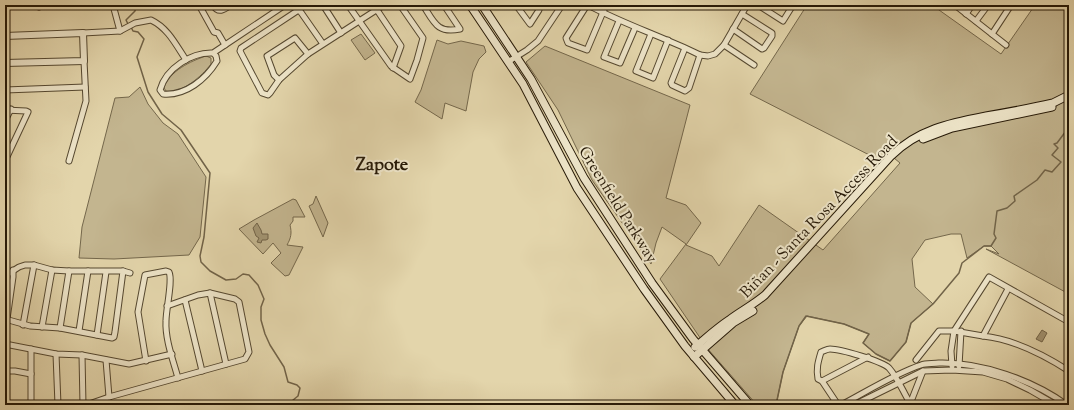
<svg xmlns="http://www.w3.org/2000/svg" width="1074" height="410" font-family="'Sorts Mill Goudy',serif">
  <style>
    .green { fill: #c3b58f; stroke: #74674b }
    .water { fill: #a39573; stroke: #716348 }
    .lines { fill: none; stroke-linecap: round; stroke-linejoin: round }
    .stream { stroke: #716348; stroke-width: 1.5 }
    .minor-casing { stroke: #554830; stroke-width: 7 }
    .tertiary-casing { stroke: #554830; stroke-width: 8 }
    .secondary-casing { stroke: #261907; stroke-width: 9 }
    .minor { stroke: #ede4c8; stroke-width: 5 }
    .tertiary { stroke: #ede4c8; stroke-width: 6 }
    .secondary { stroke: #ede4c8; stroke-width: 7 }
    .labels { text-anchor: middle; stroke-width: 4; stroke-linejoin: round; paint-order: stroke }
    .street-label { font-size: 16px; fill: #261907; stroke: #ede4c8 }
    .quarter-label { font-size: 18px; font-weight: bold; fill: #261907; stroke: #ede4c8 }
  </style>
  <rect width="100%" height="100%" fill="#e3d5ab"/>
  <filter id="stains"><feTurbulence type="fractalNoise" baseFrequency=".005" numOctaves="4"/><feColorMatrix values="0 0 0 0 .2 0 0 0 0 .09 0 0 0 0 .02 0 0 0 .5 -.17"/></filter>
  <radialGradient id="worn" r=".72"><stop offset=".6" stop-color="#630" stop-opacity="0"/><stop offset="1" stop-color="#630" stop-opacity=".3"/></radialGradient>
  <g class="green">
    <polygon points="807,5 932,5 1001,54 1035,5 1069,5 1069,294 986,249 999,254 991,246 984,246 967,258 961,234 951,234 925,240 912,259 915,287 933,304 911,323 906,342 890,361 876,354 863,343 869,334 844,324 807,316 799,326 783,372 776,405 757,405 707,348 660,279 686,244 662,227 656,243 651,264 592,180 558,110 526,62 545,46 690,105 666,198 686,205 701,223 686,245 712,256 719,266 759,205 823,250 900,163 888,153 881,161 750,94"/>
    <polygon points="361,34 375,53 365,60 351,40"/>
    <polygon points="437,40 448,44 461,41 484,46 486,52 479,59 473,72 466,111 445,103 442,119 415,102 421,90"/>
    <path d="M206 56 211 58V64C202 76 182 94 166 91L164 88C169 71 191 61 206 56Z"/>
    <polygon points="140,87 148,104 163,123 178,134 206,177 200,237 189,255 114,259 79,258 82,227 115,98 129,97"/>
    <polygon points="316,196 328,223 323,237 309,206 313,204"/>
    <path d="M293 199 296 200 305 217H293V221L290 225C292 233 291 238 287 245L303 247 289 275 285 276 271 263 281 253 273 243 263 254 239 229 254 220Z"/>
  </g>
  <g class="water">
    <polygon points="257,223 261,230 262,234 268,234 268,239 266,240 262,240 261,243 257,242 259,238 256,236 253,228"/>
    <polygon points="1042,330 1047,333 1042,342 1036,339"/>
  </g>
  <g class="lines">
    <g class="stream">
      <polyline points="128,24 126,20 135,11 136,5"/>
      <polyline points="131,27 133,31 138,32 144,39 137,57 148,92 162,114 181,130 210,173 204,237 200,256 201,262 210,271 226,280 236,279 243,274 249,275 258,285 264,299 261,307 261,320 265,334 270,345 284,367 288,382 297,385 300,388 298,396 287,405"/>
      <polyline points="776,405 783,372 799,326 806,316 844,324 869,334 863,343 876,354 890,361 906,342 911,323 933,304 959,273 962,263 984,246 991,246 996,238 994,234 997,211 1007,208 1015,201 1014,196 1037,180 1045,170 1052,172 1061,162 1052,155 1058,148 1054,144 1057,143 1069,127"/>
    </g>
    <g class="minor-casing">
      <g id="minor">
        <polyline points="113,5 120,31"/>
        <polyline points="199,5 214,32 218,33 225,45"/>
        <path d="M213 5C218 14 224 10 231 5"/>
        <polyline points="323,5 341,33"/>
        <polyline points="348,5 391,66 410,79 417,60 423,38 400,5"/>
        <path d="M423 5C434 22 437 34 460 29L444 5"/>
        <polyline points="516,5 530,24 539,10 538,7 536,5"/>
        <polyline points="587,5 566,38 568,43 587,50 606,5"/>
        <path d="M588 5C614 19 641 29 669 41 679 45 690 50 700 55L689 88 685 91 672 85 671 83 685 48"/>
        <polyline points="758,5 783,21 793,5"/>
        <polyline points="955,5 1006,45"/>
        <polyline points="39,7 41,5"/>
        <polyline points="377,10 401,46 393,68"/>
        <polyline points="966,14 972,5"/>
        <polyline points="619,21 604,57 620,63 635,28"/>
        <polyline points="976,21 988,5"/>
        <polyline points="733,29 762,49 764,48 772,36 772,33 742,14"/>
        <path d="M83 33 120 31 135 23 151 20C168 28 176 45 186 60"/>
        <polyline points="651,34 636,71 653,78 668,40"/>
        <polyline points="992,34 1011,5"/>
        <polyline points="323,44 300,11 297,11 241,48 240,51 262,93 268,95 270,93 279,80 308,54 384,5"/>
        <polyline points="724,45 754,65"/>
        <path d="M213 53 216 56 217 61C206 79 186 96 163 94L160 90C166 68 192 52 213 53L285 5"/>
        <polyline points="700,55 708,56 715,54 724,45 747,5"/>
        <polyline points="508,62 527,50 538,41 562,5"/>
        <polyline points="279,80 274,75 267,56 295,38 308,54"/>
        <polyline points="5,90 85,87"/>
        <polyline points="5,110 26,111 28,112 5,161"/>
        <polyline points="5,121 11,109"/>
        <polyline points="69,161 86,101 84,61"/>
        <polyline points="5,276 19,267 25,265 34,265 52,270 69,271 123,271 130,273"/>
        <path d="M1008 289 983 336C1013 339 1044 355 1069 371"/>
        <polyline points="210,293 226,364"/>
        <polyline points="185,300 202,371"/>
        <polyline points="5,319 30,326 60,328 112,338 114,337 115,332 123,271"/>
        <polyline points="7,319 13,277 13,270"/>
        <polyline points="23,325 34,265"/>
        <polyline points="42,327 52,270"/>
        <polyline points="60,328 69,271"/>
        <polyline points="79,331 88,271"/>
        <polyline points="97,335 106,272"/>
        <polyline points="5,344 56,354 82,355 129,364 172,354"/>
        <polyline points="56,354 58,405"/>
        <polyline points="82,355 83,405"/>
        <polyline points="106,360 109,397"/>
        <polyline points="916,360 939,331 954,331 983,336"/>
        <path d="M146 361 138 312 145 275 166 271 169 272C173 280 166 309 166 321 165 339 173 360 178 378"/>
        <polyline points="952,366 951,351 954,331 989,277 1069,322"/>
        <polyline points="959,366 961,331"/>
        <polyline points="5,371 15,371 31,374"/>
        <polyline points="822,381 868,357"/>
        <polyline points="910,404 923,371"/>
        <polyline points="31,405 31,349"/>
        <polyline points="86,405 109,397 245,359 249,352 239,302 235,299 210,293 198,295 167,306"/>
        <path d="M838 405 822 381 818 379C816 369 818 362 821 352 824 351 827 349 830 349 840 349 882 361 889 368 898 378 903 392 910 403"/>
        <path d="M841 405C866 392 894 374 921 365 926 363 933 364 939 363 982 362 1032 380 1067 405"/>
        <polyline points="854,405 923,371 952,370 983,372 1007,379 1030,390 1056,405"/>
      </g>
    </g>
    <g class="tertiary-casing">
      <polyline id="tertiary" points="5,36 83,33 84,61 5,63"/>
    </g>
    <g class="secondary-casing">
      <g id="secondary">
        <polyline points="470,5 523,84 577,188 644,289 685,346 735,405"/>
        <polyline points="482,5 531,79 584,178 652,283 693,339 750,405"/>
        <polyline points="923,139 952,128 1052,107"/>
        <path d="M695 347C706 338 717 328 729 320 741 311 753 305 765 295L891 156C918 129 950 123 986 116 1009 112 1031 108 1053 103L1069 95"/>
        <polyline points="694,357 733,323 753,311"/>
      </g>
    </g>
    <use href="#minor" class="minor"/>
    <use href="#tertiary" class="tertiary"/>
    <use href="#secondary" class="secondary"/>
  </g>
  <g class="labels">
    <g class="street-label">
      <text transform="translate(619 204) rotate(58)" y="6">Greenfield Parkway</text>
      <text transform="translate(818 216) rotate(-46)" y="6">Biñan - Santa Rosa Access Road</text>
    </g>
    <g class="quarter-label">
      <text x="382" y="170">Zapote</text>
    </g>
  </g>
  <rect width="1074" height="410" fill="none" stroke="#e3d5ab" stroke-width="20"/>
  <rect x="6" y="6" width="1062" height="398" fill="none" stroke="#261907" stroke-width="2"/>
  <rect x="10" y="10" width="1054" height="390" fill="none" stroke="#261907"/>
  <rect width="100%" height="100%" filter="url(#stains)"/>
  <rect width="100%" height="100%" fill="url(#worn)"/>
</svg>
